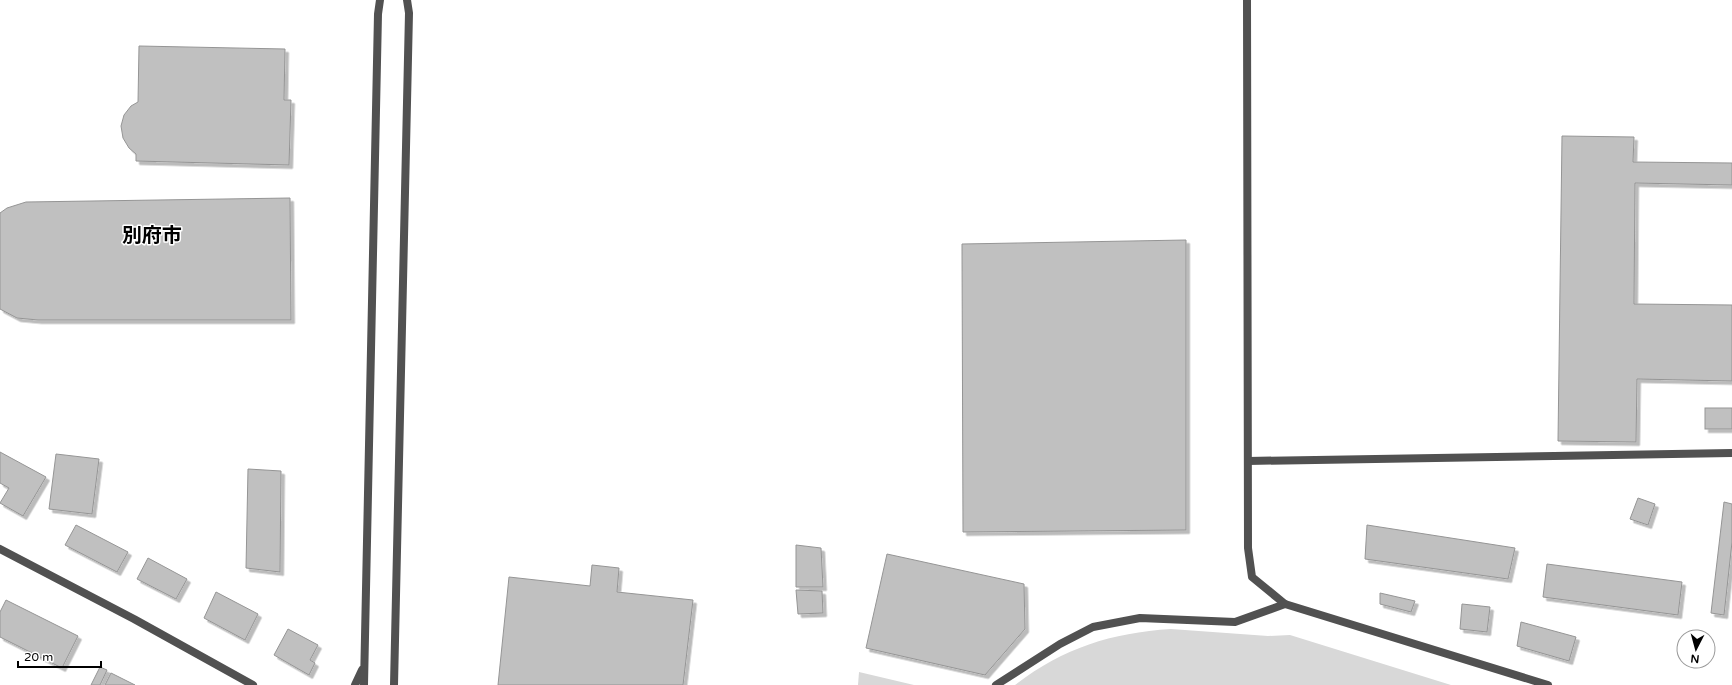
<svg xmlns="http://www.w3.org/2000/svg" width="1732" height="685" font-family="'Varela Round','Noto Sans JP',sans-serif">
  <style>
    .green { fill: #d8d8d8 }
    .building { fill: #c0c0c0; stroke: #959595; filter: url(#shadow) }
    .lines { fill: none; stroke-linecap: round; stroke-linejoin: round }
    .service { stroke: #515151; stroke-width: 8 }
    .minor { stroke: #515151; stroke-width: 8 }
    .tertiary { stroke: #515151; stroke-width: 8 }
    .labels { text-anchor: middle; stroke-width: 3; stroke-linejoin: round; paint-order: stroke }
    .town-label { font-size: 20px; font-weight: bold; fill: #000; stroke: #fff }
  </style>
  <defs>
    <filter id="shadow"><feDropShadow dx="3.5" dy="3.5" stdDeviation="0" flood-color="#0004"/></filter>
  </defs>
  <rect width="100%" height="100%" fill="#fff"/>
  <g class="green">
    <path d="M1171 629 1268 636 1290 635 1451 685H1015C1063 648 1111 633 1171 629Z"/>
    <polygon points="859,672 914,685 858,685"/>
  </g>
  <g class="building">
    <polygon points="139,46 285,49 284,100 291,100 289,165 136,161 136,154 129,148 123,138 121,126 124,115 131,106 138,102"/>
    <polygon points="1562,136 1634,137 1633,162 1732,163 1732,185 1635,183 1634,304 1732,305 1732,381 1637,379 1636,442 1558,441"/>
    <polygon points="290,198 291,320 38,320 17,318 0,309 0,213 7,208 26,202"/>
    <polygon points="1186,240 1186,530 963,532 962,244"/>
    <rect x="1705" y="408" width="27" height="21"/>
    <polygon points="0,452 46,477 23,516 0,503 9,488 0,483"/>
    <polygon points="56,454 99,459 92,514 49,509"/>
    <polygon points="248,469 281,471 280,572 246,568"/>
    <polygon points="1638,498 1655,504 1648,525 1630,519"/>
    <polygon points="1724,502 1732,504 1732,542 1724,615 1711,613"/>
    <polygon points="76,525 128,552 117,572 65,545"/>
    <polygon points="1367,525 1515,548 1508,579 1365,559"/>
    <polygon points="796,545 821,548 823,587 796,587"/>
    <polygon points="887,554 1024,584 1025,629 985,675 866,648"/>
    <polygon points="148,558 187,579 176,599 137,579"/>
    <polygon points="1547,564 1682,582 1678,615 1543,597"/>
    <polygon points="592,565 619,568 617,592 693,600 683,685 498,685 509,577 590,586"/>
    <polygon points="796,590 822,591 823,613 798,614"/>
    <polygon points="216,592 258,614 245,640 204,618"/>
    <polygon points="1380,593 1415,601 1411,612 1380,604"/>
    <polygon points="6,600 78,636 62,668 0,637 0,612"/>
    <polygon points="1462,604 1490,607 1487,632 1460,629"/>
    <polygon points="1521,622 1576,637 1569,661 1517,646"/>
    <polygon points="288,629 318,645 310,660 315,663 309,675 274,655"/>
    <polygon points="100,667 107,670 100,685 91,685"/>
    <polygon points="111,673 135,685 105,685"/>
  </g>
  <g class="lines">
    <g class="service">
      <polyline points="1248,461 1732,453"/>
      <polyline points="996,685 1060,644 1093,627 1140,618 1235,622 1285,604"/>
    </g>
    <polyline class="minor" points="1247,0 1248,548 1252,577 1285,604 1548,685"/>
    <g class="tertiary">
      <polyline points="0,549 134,619 253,685"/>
      <polyline points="355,685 362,670"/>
      <polyline points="364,685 378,14 380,0"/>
      <polyline points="394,685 409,13 407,0"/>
    </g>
  </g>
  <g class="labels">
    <g class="town-label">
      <text x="152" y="242">別府市</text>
    </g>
  </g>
  <g transform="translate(1696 649) rotate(186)"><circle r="19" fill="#ffffff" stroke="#999999"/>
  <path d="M0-3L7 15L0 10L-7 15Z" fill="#000000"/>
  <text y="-6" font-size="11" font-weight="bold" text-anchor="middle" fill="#000000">N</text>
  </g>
  <path d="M18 661v6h83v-6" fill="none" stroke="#000000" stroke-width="2"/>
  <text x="24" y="661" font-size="12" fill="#000000" stroke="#ffffff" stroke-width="3" paint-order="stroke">20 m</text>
</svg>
